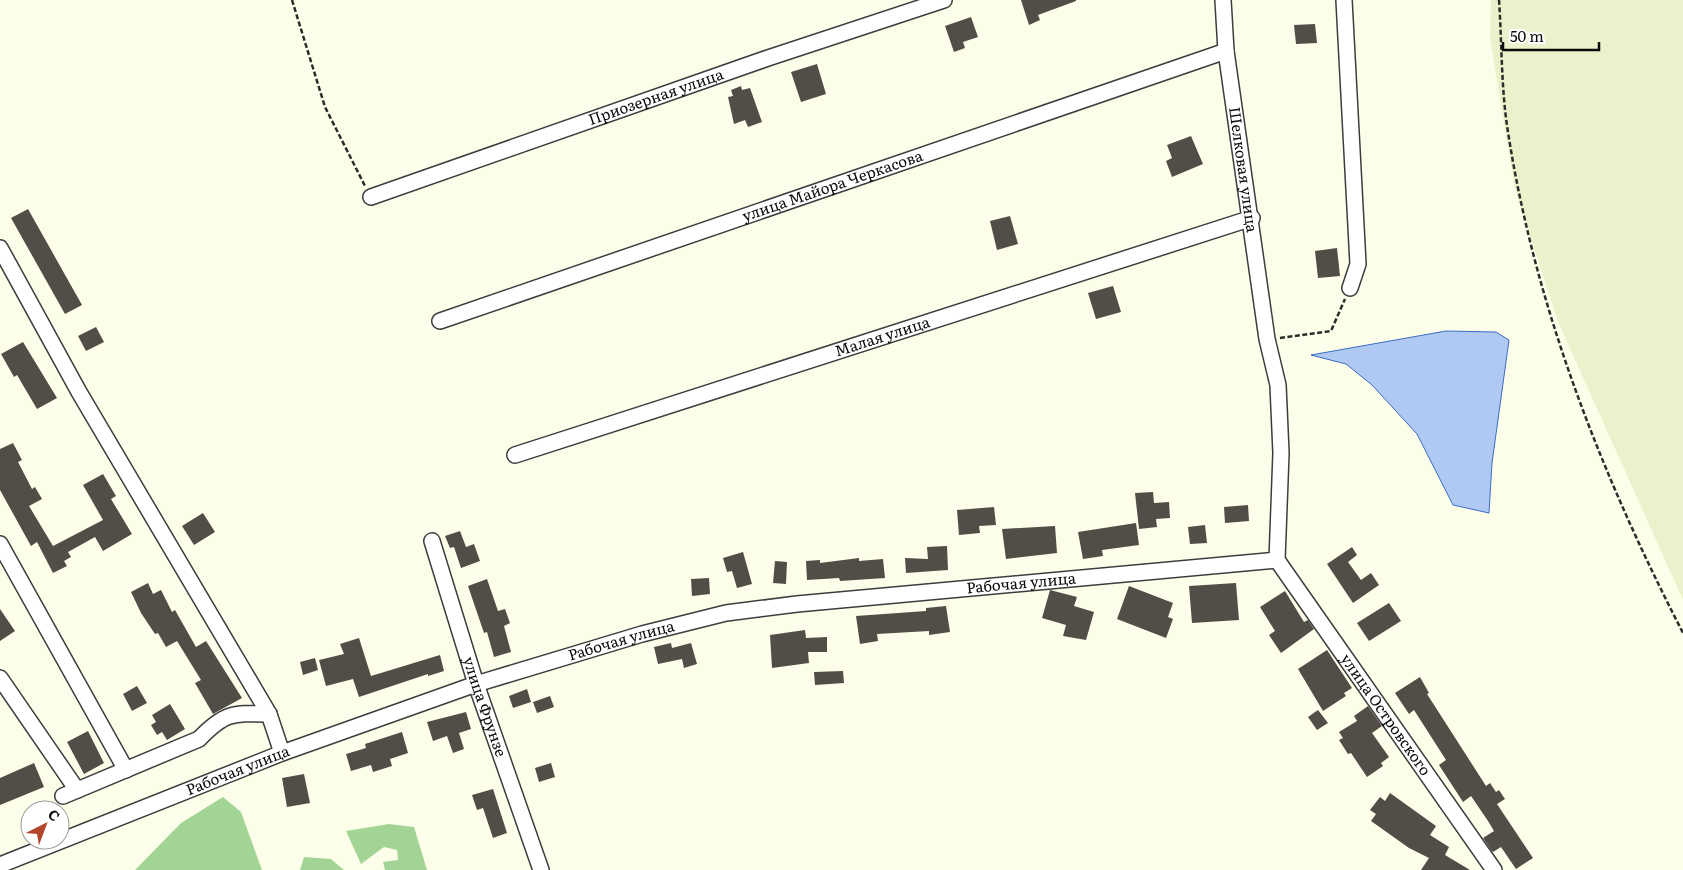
<svg xmlns="http://www.w3.org/2000/svg" width="1683" height="870" font-family="Literata,serif">
  <style>
    .farmland { fill: #ebf2cb }
    .forest { fill: #a2d595 }
    .water { fill: #b0c9f2; stroke: #3b6cc6 }
    .building { fill: #524e47 }
    .lines { fill: none; stroke-linecap: round; stroke-linejoin: round }
    .minor-casing { stroke: #3d3d3d; stroke-width: 18 }
    .path { stroke: #2c2c2c; stroke-width: 2.5; stroke-dasharray: 5 2.5; stroke-linecap: butt }
    .minor { stroke: #fff; stroke-width: 15 }
    .labels { text-anchor: middle; stroke-width: 5; stroke-linejoin: round; paint-order: stroke }
    .street-label { font-size: 15px; fill: #0a0a0a; stroke: #fff }
  </style>
  <rect width="100%" height="100%" fill="#fdfee9"/>
  <polygon class="farmland" points="1491,0 1683,0 1683,600 1558,322 1515,189 1490,38"/>
  <g class="forest">
    <polygon points="223,797 241,812 262,870 135,870 181,823"/>
    <polygon points="389,824 414,827 427,870 385,870 383,862 398,860 397,850 384,847 361,864 346,831"/>
    <polygon points="304,857 331,859 344,870 300,870"/>
  </g>
  <polygon class="water" points="1446,331 1496,332 1509,340 1492,463 1489,513 1453,505 1417,434 1372,385 1346,364 1311,355"/>
  <g class="building">
    <polygon points="1021,0 1076,0 1076,1 1038,15 1040,20 1029,25"/>
    <polygon points="971,17 978,37 963,42 965,48 954,52 945,26"/>
    <polygon points="1315,24 1317,43 1296,44 1294,25"/>
    <polygon points="817,64 826,94 801,102 791,72"/>
    <polygon points="741,86 742,90 750,88 762,122 748,127 745,120 734,124 728,97 733,96 731,90"/>
    <polygon points="1191,136 1203,164 1172,177 1166,161 1172,158 1167,145"/>
    <polygon points="28,209 82,305 65,314 11,218"/>
    <polygon points="1010,216 1018,244 997,250 990,221"/>
    <polygon points="1337,248 1340,276 1318,278 1315,251"/>
    <polygon points="1113,286 1121,312 1096,319 1088,293"/>
    <polygon points="96,327 104,342 86,351 78,336"/>
    <polygon points="23,342 57,398 37,409 17,375 14,377 1,354"/>
    <polygon points="13,443 22,460 18,462 32,489 35,487 42,499 29,506 53,546 103,520 83,485 103,474 116,496 111,499 132,534 103,551 95,537 68,552 71,557 64,561 67,566 53,573 37,542 31,546 0,490 0,449"/>
    <polygon points="1153,492 1154,503 1169,502 1170,518 1156,519 1157,527 1139,529 1135,493"/>
    <polygon points="1248,505 1249,521 1225,523 1224,507"/>
    <polygon points="994,507 996,525 979,526 980,533 959,535 957,510"/>
    <polygon points="203,513 215,532 194,545 182,526"/>
    <polygon points="1136,523 1139,545 1102,550 1103,556 1083,559 1078,532"/>
    <polygon points="1205,525 1207,543 1190,544 1188,527"/>
    <polygon points="1055,526 1057,553 1006,559 1002,529"/>
    <polygon points="460,531 466,547 474,544 480,561 461,568 454,547 450,548 445,536"/>
    <polygon points="947,546 948,570 906,573 905,558 928,559 927,547"/>
    <polygon points="1352,547 1357,555 1348,562 1361,580 1371,573 1379,585 1353,603 1327,564"/>
    <polygon points="743,552 752,584 737,588 732,571 727,572 723,558"/>
    <polygon points="859,558 859,561 883,559 885,578 840,581 839,578 807,580 806,561 820,560 820,563"/>
    <polygon points="775,561 787,562 786,584 773,583"/>
    <polygon points="709,578 710,594 692,596 691,579"/>
    <polygon points="487,579 498,611 505,609 510,623 504,626 511,652 494,657 487,632 484,633 468,586"/>
    <polygon points="148,583 153,594 161,590 172,612 175,610 196,647 206,641 242,698 213,714 195,683 201,680 177,641 166,647 158,633 155,634 141,613 131,592"/>
    <polygon points="1236,583 1239,620 1192,623 1189,586"/>
    <polygon points="1129,586 1173,603 1168,617 1173,619 1166,638 1117,619"/>
    <polygon points="1050,590 1077,597 1074,606 1094,612 1086,640 1063,636 1066,625 1042,618"/>
    <polygon points="1285,591 1304,622 1308,620 1314,629 1281,653 1269,635 1275,631 1260,607"/>
    <polygon points="1389,603 1401,621 1369,641 1357,623"/>
    <polygon points="946,606 950,632 929,635 929,631 877,634 878,641 860,644 856,616 926,611 926,608"/>
    <polygon points="0,609 15,631 0,641"/>
    <polygon points="805,630 806,638 827,637 827,652 808,652 809,663 772,668 770,635"/>
    <polygon points="359,638 371,676 440,655 444,671 428,676 428,674 359,697 353,679 326,686 319,660 344,654 340,644"/>
    <polygon points="671,643 672,648 691,643 697,664 684,668 682,659 658,664 654,647"/>
    <polygon points="1327,650 1352,688 1344,693 1346,696 1323,711 1298,669"/>
    <polygon points="315,658 318,670 303,675 300,662"/>
    <polygon points="843,671 844,683 815,685 814,672"/>
    <polygon points="1420,677 1429,693 1427,694 1486,786 1490,783 1496,792 1499,790 1505,799 1497,804 1533,858 1516,869 1501,847 1493,852 1491,850 1483,838 1494,831 1488,821 1471,796 1463,802 1439,765 1446,760 1414,710 1409,714 1395,693"/>
    <polygon points="137,686 147,703 132,711 123,694"/>
    <polygon points="527,689 531,702 513,708 509,696"/>
    <polygon points="550,696 554,707 537,713 533,702"/>
    <polygon points="170,704 185,729 167,740 162,732 157,735 151,725 156,722 152,715"/>
    <polygon points="1368,706 1382,726 1372,733 1389,757 1381,763 1383,766 1367,777 1351,753 1348,754 1339,740 1343,738 1339,732 1357,721 1354,716"/>
    <polygon points="1318,710 1328,723 1317,730 1308,717"/>
    <polygon points="466,712 471,729 459,733 464,749 453,753 447,736 433,741 427,722"/>
    <polygon points="88,731 104,763 84,774 67,742"/>
    <polygon points="402,732 408,753 390,759 392,766 373,772 371,765 351,771 346,754 366,748 365,744"/>
    <polygon points="34,763 44,787 0,805 0,778"/>
    <polygon points="551,763 555,777 539,782 535,768"/>
    <polygon points="304,774 310,803 287,807 282,778"/>
    <polygon points="493,789 507,833 493,838 483,808 477,810 472,795"/>
    <polygon points="1390,793 1436,826 1430,835 1449,847 1445,855 1470,870 1421,870 1429,858 1409,848 1371,821 1376,814 1370,810 1380,797 1385,801"/>
  </g>
  <g class="lines">
    <g class="minor-casing">
      <g id="minor">
        <path id="s1" d="M1223 0 1226 51 1267 339 1278 385 1281 453 1277 560"/>
        <polyline points="1344,0 1358,264 1350,288"/>
        <path id="s2" d="M371 197 768 58 944 0"/>
        <polyline points="0,248 79,392 269,714 282,753"/>
        <path id="s3" d="M440 321 1226 51"/>
        <path id="s4" d="M515 455 1252 218"/>
        <path id="s5" d="M432 541 476 684 541 870"/>
        <polyline points="0,544 126,770"/>
        <path id="s6" d="M1277 560 1494 870"/>
        <polyline points="0,678 77,790"/>
        <path d="M63 796 199 739C225 712 233 713 269 714"/>
        <path id="s7" d="M0 865 282 753 476 684 642 634 726 613 797 604 1277 560"/>
      </g>
    </g>
    <g class="path">
      <polyline points="292,0 325,107 365,186"/>
      <path d="M1499 0C1502 43 1501 89 1508 132 1535 307 1602 476 1683 633"/>
      <polyline points="1280,338 1331,331 1345,299"/>
    </g>
    <use href="#minor" class="minor"/>
  </g>
  <g class="labels">
    <g class="street-label">
      <text dy="5" stroke="none"><textPath href="#s2" startOffset="302">Приозерная улица</textPath></text>
      <text dy="5" stroke="none"><textPath href="#s1" startOffset="171">Шелковая улица</textPath></text>
      <text dy="5" stroke="none"><textPath href="#s3" startOffset="415">улица Майора Черкасова</textPath></text>
      <text dy="5" stroke="none"><textPath href="#s4" startOffset="386">Малая улица</textPath></text>
      <text dy="5" stroke="none"><textPath href="#s7" startOffset="1066">Рабочая улица</textPath></text>
      <text dy="5" stroke="none"><textPath href="#s7" startOffset="661">Рабочая улица</textPath></text>
      <text dy="5" stroke="none"><textPath href="#s5" startOffset="174">улица Фрунзе</textPath></text>
      <text dy="5" stroke="none"><textPath href="#s6" startOffset="189">улица Островского</textPath></text>
      <text dy="5" stroke="none"><textPath href="#s7" startOffset="256">Рабочая улица</textPath></text>
    </g>
  </g>
  <g transform="translate(45 825) rotate(42)"><circle r="24" fill="#ffffff" stroke="#9d9d9d"/>
  <path d="M0-4L9 19L0 12L-9 19Z" fill="#b2462a"/>
  <text y="-8" font-size="14" font-weight="bold" text-anchor="middle" fill="#0a0a0a">С</text>
  </g>
  <path d="M1503 42v8h96v-8" fill="none" stroke="#0a0a0a" stroke-width="2.5"/>
  <text x="1510" y="42" font-size="15" fill="#0a0a0a" stroke="#ffffff" stroke-width="4" paint-order="stroke">50 m</text>
</svg>
